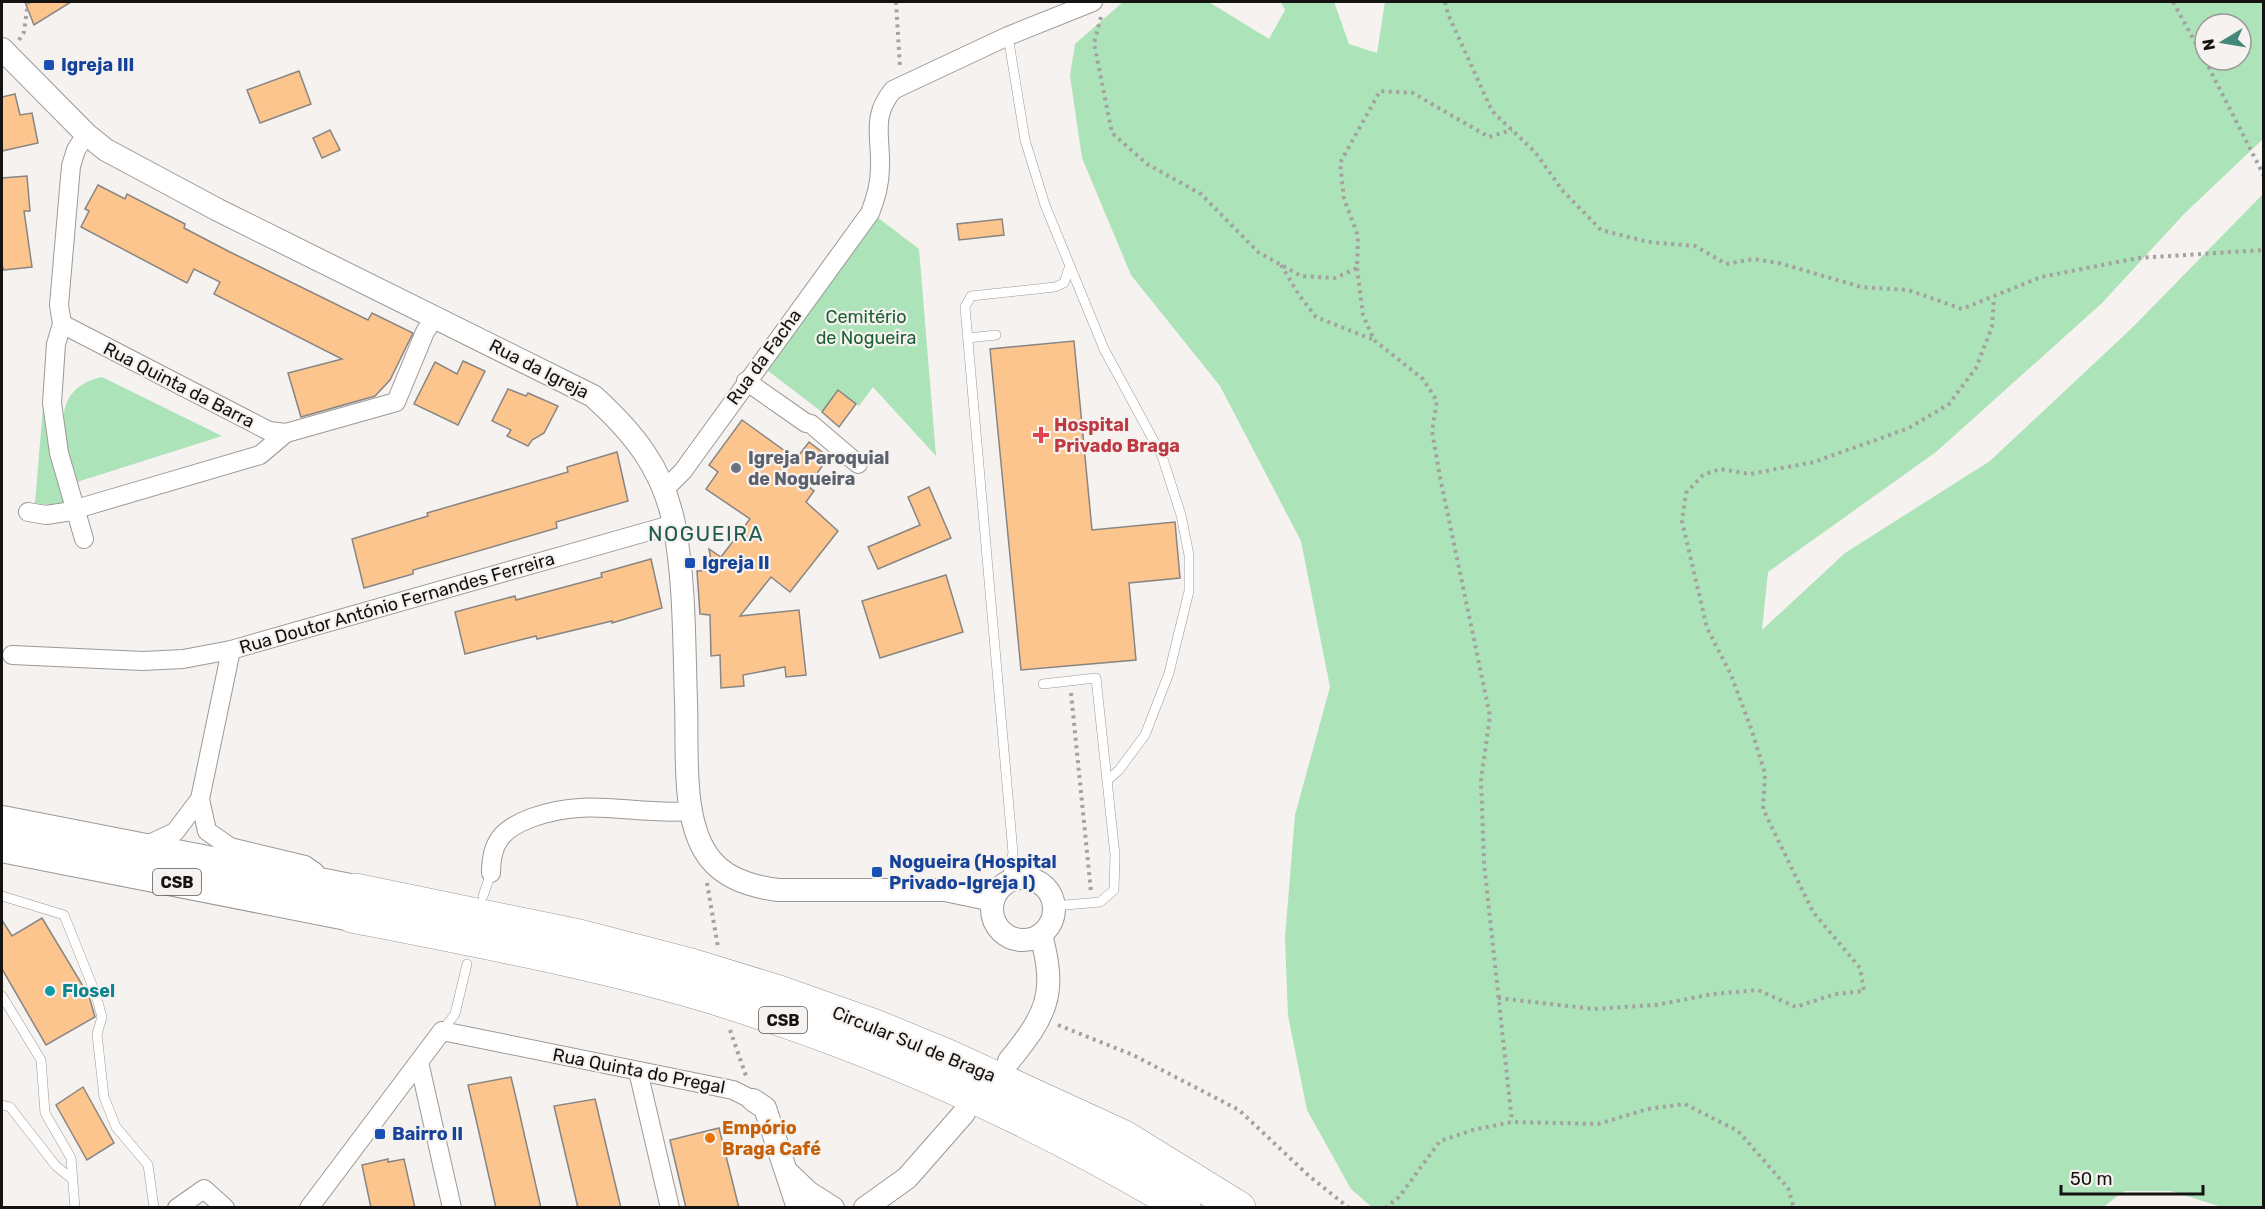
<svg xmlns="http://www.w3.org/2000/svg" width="2265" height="1209" font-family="Rubik,sans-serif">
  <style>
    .green { fill: #ace3b9; fill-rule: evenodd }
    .building { fill: #fcc58e; stroke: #888583; stroke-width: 1.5 }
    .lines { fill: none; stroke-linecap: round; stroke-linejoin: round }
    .service-casing { stroke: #9c9997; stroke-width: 10 }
    .minor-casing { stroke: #9c9997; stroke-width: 20 }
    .tertiary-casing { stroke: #9c9997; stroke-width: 24 }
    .trunk-casing { stroke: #9c9997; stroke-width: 32 }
    .motorway-casing { stroke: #9c9997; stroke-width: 34 }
    .path { stroke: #a4a2a0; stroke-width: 4; stroke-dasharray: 3 4.5; stroke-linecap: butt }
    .service { stroke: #fff; stroke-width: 9 }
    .minor { stroke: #fff; stroke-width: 18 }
    .tertiary { stroke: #fff; stroke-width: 22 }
    .trunk { stroke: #fff; stroke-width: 30 }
    .motorway { stroke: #fff; stroke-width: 33 }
    .transit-dot { fill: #1a4fb4; stroke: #f5f2ef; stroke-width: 2 }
    .health-dot { fill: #e0444e; stroke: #f5f2ef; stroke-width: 2 }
    .worship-dot { fill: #6b7280; stroke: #f5f2ef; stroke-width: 2 }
    .culture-dot { fill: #0f9aa8; stroke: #f5f2ef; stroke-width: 2 }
    .food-dot { fill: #e8710a; stroke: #f5f2ef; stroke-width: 2 }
    .labels { text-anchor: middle; stroke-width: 4.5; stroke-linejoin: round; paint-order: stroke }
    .shield { fill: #f5f2ef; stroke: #585654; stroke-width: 1.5 }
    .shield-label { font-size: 16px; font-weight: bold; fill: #141312 }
    .transit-label { font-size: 18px; font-weight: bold; fill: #164399; stroke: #f5f2ef; text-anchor: start }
    .park-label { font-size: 18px; fill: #1c6135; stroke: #f5f2ef }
    .street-label { font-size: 18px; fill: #141312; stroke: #f5f2ef }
    .health-label { font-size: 18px; font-weight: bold; fill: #be3a42; stroke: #f5f2ef; text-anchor: start }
    .worship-label { font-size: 18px; font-weight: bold; fill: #5b616d; stroke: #f5f2ef; text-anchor: start }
    .culture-label { font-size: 18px; font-weight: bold; fill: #0d838f; stroke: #f5f2ef; text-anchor: start }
    .food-label { font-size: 18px; font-weight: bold; fill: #c56008; stroke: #f5f2ef; text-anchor: start }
    .quarter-label { font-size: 21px; letter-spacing: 1.5px; fill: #235a50; stroke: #f5f2ef }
  </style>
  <rect width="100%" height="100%" fill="#f5f2ef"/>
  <g class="green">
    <path d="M1123 2H1209L1269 39 1285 10 1281 2H1334L1349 44 1377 53 1385 2H2263V139L2184 214 2102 303 1984 409 1936 452 1768 572 1762 630 1845 553 1990 461 2133 327 2263 194V1207H2222L2171 1191H2124L2102 1208H1373L1351 1189 1307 1110 1288 1016 1285 938 1295 815 1330 687 1301 541 1220 386 1131 275 1082 158 1070 76 1075 44ZM2205 24H2241V60H2205Z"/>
    <polygon points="877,217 919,249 936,456 873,387 859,406 838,390 822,412 763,367"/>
    <path d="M102 377 222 436 77 482C65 441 45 390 102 377Z"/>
    <polygon points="43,407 49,449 64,500 59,506 35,503"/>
  </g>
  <g class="building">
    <polygon points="25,2 71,2 34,25"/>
    <polygon points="299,71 311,104 260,123 247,90"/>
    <polygon points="15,94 20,115 32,113 38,143 2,151 2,97"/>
    <polygon points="330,130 340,150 322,158 313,138"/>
    <polygon points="27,176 30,211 24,211 32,267 4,270 2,266 2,178"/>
    <polygon points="98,185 125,199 127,194 185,224 184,228 228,251 368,320 372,313 413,333 390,380 375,396 301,417 288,373 342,359 214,294 220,282 194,269 187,283 81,227 89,211 85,209"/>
    <polygon points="1002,219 1004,235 959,240 957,224"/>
    <polygon points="1074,341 1092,530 1175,522 1180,578 1129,583 1136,660 1021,670 990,349"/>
    <polygon points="463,361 485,371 458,425 414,404 435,362 457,374"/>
    <polygon points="508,389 526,396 528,393 558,406 544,433 532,440 528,446 507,436 511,430 492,421"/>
    <polygon points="838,390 856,404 839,427 822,412"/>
    <polygon points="742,420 796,459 809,442 822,452 817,459 825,462 808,486 814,491 806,502 838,531 790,592 771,577 740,616 799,610 806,675 786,677 785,667 743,675 744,686 721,688 720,655 711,656 710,615 700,614 697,571 713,570 709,549 721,557 750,519 706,489 718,472 709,465"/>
    <polygon points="617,452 628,501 556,522 557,528 413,570 413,574 364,588 352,539 428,516 427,513 568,472 567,467"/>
    <polygon points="929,487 951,538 878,569 868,547 920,525 908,497"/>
    <polygon points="651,559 662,608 612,623 612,621 537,639 536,636 465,654 455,612 515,596 516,600 602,577 601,573"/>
    <polygon points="946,575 963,632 880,658 862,601"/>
    <polygon points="42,918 89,996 95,1017 46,1045 2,969 2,920 12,936"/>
    <polygon points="511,1077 516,1098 541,1208 496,1208 478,1128 468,1085"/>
    <polygon points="83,1087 114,1143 87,1160 56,1105"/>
    <polygon points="595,1099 609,1158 621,1208 578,1208 554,1106"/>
    <polygon points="719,1128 739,1208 686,1208 670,1140"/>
    <polygon points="388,1159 388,1162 404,1159 415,1208 371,1208 362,1165"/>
  </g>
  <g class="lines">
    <g class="service-casing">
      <g id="service">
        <polyline points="1008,36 1025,140 1045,205 1104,349 1162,456 1181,515 1189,555 1189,591 1169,673 1145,735 1119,770 1108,780"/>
        <polyline points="968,338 996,335"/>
        <polyline points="1043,684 1096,678 1115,855 1114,890 1100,902 1054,906"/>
        <polyline points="1006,882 1013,853 965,307 971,296 1055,287 1064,283 1069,268"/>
        <polyline points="2,896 64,915 96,995 102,1017 97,1034 104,1097 116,1127 148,1165 154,1208"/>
        <polyline points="483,896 491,873"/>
        <polyline points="2,996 41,1060 45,1113 71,1158 75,1208"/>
        <polyline points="442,1031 455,1014 467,964"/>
        <polyline points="2,1105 10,1107 56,1166 71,1178"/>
      </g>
    </g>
    <g class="minor-casing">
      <g id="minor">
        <polyline points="62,324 269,431 286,433 396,402 425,332 435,317"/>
        <polyline points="746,381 806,423 811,424 858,464"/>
        <path d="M664 490 683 471 870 213C876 197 880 184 880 167 881 135 871 117 893 90L1008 36 1093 2"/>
        <polyline points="28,512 46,515 66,512 260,455 286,433"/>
        <polyline points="84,539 59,453 52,403 56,344 62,324 59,305 71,166 76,150 86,134"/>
        <polyline points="12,655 143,661 183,659 231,650"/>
        <polyline points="143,847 175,832 200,799"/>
        <polyline points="315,872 305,865 230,847 207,831 200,799 231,650 674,524"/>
        <path d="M491 873C491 842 502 829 531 818 590 796 633 816 691 811"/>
        <polyline points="419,1062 452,1208"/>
        <polyline points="638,1071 670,1208"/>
        <polyline points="177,1208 204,1189 225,1208"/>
        <polyline points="309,1208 442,1031 733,1090 753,1100"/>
      </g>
    </g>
    <g class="tertiary-casing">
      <g id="tertiary">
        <path d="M2 49 86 134 106 150 218 210 593 396C634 433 663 469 674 524 685 582 684 644 686 702 688 748 680 825 712 861 728 880 755 887 778 890H945L993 900"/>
        <circle cx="1023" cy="909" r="31"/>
        <path d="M1009 1061C1047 1014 1057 994 1041 935"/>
        <polyline points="753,1100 765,1108 798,1208"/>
        <polyline points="788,1173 808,1192 833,1208"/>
        <polyline points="865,1208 907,1178 964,1113"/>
      </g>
    </g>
    <g class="trunk-casing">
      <g id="trunk">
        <polyline points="2,821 355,890"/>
        <polyline points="2,847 352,916"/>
      </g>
    </g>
    <g class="motorway-casing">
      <g id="motorway">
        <polyline points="355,890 579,936 691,965 779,992 875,1026 948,1056 1124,1137 1239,1208"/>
        <path d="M352 916C469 939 587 961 701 994 871 1045 1032 1117 1184 1208"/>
      </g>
    </g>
    <g class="path">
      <polyline points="896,2 900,67"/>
      <polyline points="1445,2 1448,14 1492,111 1535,152 1563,191 1601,230 1648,242 1695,246 1726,264 1754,259 1779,263 1861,287 1908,290 1962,309 2041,277 2138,258 2264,250"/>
      <polyline points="2173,2 2205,60"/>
      <polyline points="1101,17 1094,43 1112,133 1147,164 1201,194 1258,252 1301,276 1335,278 1357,268 1358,236 1344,199 1340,163 1380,91 1413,93 1489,137 1512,130"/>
      <polyline points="19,40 24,32 28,2"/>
      <polyline points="2205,60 2264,176"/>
      <polyline points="1281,265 1299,295 1316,317 1374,340"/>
      <polyline points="1357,268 1363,315 1374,340 1423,379 1437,401 1432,431 1440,477 1490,716 1481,780 1484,863 1512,1122"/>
      <polyline points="1071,693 1091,892"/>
      <polyline points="707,883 718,947"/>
      <polyline points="1498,998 1594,1009 1656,1005 1713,994 1758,990 1796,1007 1835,994 1864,991 1860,968 1813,912 1763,809 1765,774 1752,731 1731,675 1707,628 1682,521 1686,493 1703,475 1720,469 1750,474 1814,462 1909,428 1949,404 1976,368 1992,327 1994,298"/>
      <polyline points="1058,1025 1133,1055 1239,1110 1308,1175 1349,1208"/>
      <polyline points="730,1030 746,1076"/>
      <polyline points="1385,1208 1399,1197 1440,1141 1473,1130 1512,1122 1598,1124 1648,1109 1685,1104 1738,1131 1788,1188 1794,1208"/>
    </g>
    <use href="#service" class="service"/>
    <use href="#minor" class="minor"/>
    <use href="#tertiary" class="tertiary"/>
    <use href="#trunk" class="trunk"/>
    <use href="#motorway" class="motorway"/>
  </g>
  <g class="transit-dot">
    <rect x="43" y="59" width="12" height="12" rx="3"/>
    <rect x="684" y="557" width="12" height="12" rx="3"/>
    <rect x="871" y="866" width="12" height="12" rx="3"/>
    <rect x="374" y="1128" width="12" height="12" rx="3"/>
  </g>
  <path class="health-dot" d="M1038 426h6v6h6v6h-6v6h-6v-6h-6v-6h6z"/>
  <circle class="worship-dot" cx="736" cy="468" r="6"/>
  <circle class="culture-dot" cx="50" cy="991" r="6"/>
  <circle class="food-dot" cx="710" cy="1138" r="6"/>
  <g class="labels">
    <g class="shield">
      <rect x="153" y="869" width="48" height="26" rx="4.5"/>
      <rect x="759" y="1007" width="48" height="26" rx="4.5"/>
    </g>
    <g class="shield-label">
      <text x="177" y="888">CSB</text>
      <text x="783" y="1026">CSB</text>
    </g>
    <g class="transit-label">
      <text x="61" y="71">Igreja III</text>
      <text x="702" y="569">Igreja II</text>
      <text x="889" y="868">Nogueira (Hospital<tspan x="889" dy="21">Privado-Igreja I)</tspan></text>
      <text x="392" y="1140">Bairro II</text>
    </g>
    <g class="park-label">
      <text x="866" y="323">Cemitério<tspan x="866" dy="21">de Nogueira</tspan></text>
    </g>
    <g class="street-label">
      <text transform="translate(764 357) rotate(-54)" y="6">Rua da Facha</text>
      <text transform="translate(539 369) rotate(27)" y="6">Rua da Igreja</text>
      <text transform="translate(179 385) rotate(27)" y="6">Rua Quinta da Barra</text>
      <text transform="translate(397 603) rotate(-16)" y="6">Rua Doutor António Fernandes Ferreira</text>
      <text transform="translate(914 1044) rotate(22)" y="6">Circular Sul de Braga</text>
      <text transform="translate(639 1071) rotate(11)" y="6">Rua Quinta do Pregal</text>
    </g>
    <g class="health-label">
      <text x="1054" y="431">Hospital<tspan x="1054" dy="21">Privado Braga</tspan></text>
    </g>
    <g class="worship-label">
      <text x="748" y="464">Igreja Paroquial<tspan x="748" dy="21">de Nogueira</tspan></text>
    </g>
    <g class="culture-label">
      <text x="62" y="997">Flosel</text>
    </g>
    <g class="food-label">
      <text x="722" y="1134">Empório<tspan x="722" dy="21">Braga Café</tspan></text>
    </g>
    <g class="quarter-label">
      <text x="706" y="541">NOGUEIRA</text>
    </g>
  </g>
  <rect width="2265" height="1209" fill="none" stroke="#141312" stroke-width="6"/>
  <g transform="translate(2223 42) rotate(259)"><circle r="28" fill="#f5f2ef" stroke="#9b9997" stroke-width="1.5"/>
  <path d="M0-4.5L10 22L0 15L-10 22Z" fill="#43877a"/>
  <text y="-9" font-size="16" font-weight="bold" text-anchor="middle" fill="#141312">N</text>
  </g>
  <path d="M2061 1185v9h142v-9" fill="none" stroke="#141312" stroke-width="3"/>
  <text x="2070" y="1185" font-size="18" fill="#141312" stroke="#f5f2ef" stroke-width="4.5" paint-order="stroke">50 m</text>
</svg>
